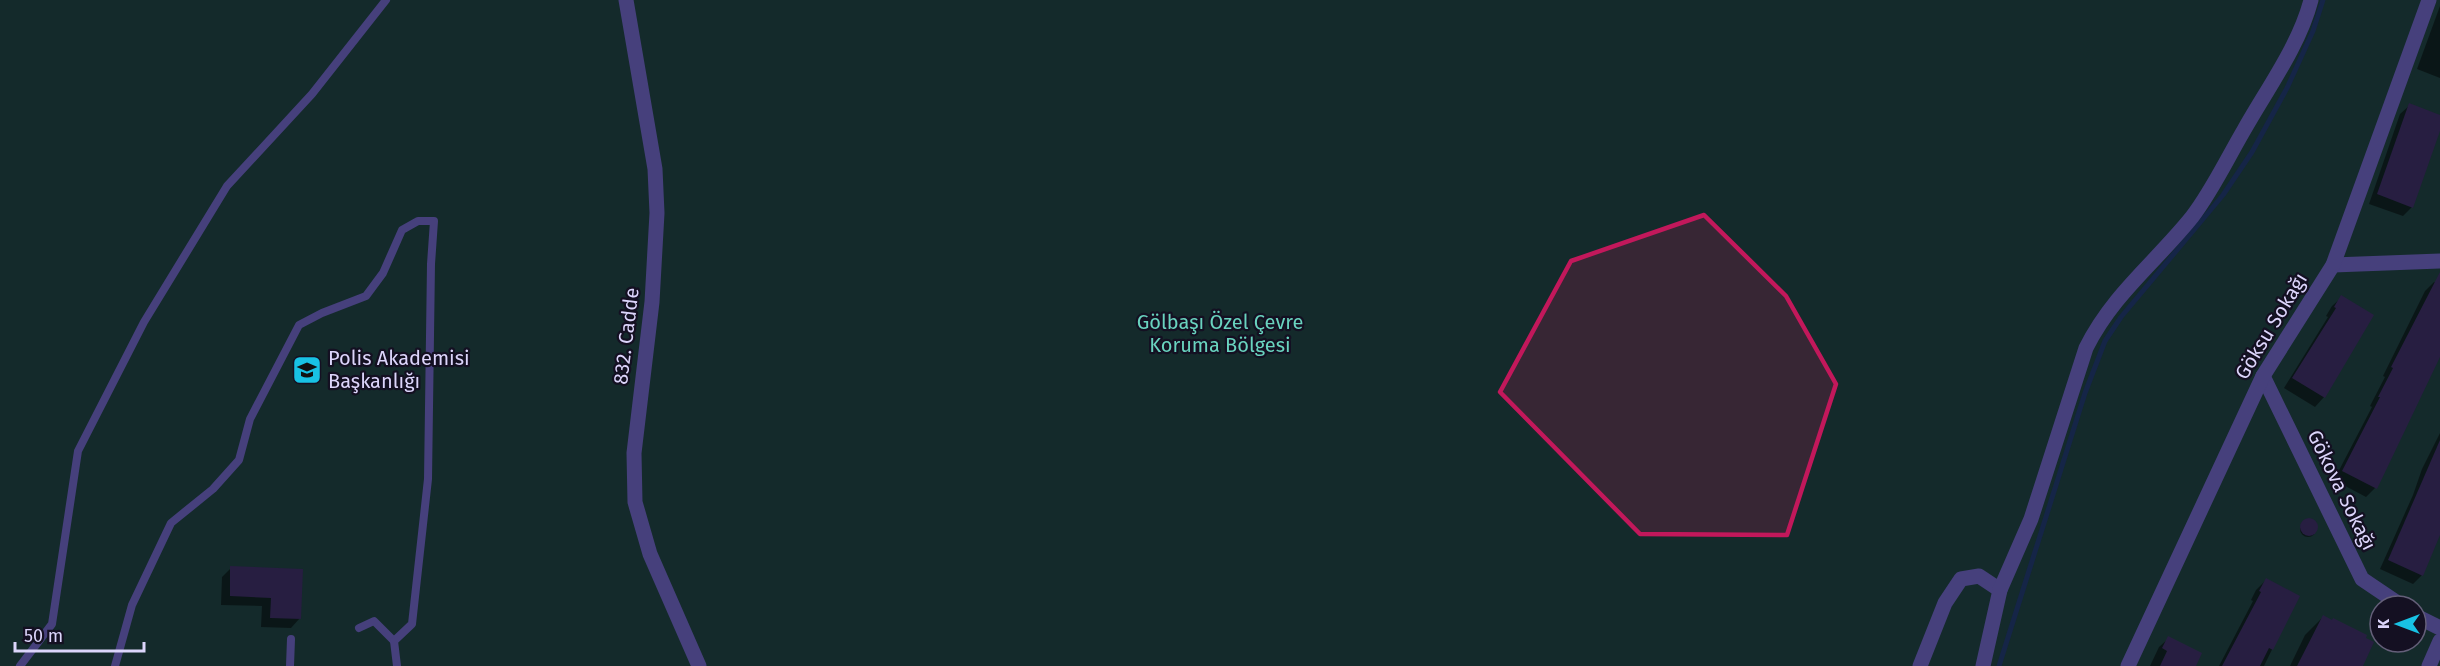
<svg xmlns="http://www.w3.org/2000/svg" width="2440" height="666" font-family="'Fira Sans',sans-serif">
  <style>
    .green { fill: #142a2b; fill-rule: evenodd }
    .shadow { fill: #0007 }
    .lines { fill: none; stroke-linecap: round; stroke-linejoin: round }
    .stream { stroke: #152547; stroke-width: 5 }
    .building { fill: #271e41 }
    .service { stroke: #46407c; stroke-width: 8 }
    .minor { stroke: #46407c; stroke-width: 15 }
    .tertiary { stroke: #46407c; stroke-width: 15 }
    .marked { fill: #c2185b; fill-opacity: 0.2; stroke: #c2185b; stroke-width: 4.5; stroke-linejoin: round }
    .labels { text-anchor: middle; stroke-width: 4.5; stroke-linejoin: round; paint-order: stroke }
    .park-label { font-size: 20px; fill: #69d3bf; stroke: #141022 }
    .street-label { font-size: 20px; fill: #dcd5fb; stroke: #141022 }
    .poi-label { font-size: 20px; fill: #dcd5fb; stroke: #141022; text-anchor: start }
  </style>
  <rect width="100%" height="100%" fill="#141022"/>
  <path class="green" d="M0 0H2440V666H0ZM2380 606H2416V642H2380Z"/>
  <g class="shadow">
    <polygon points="2440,6 2440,78 2417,69"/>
    <polygon points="2410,105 2440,116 2440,127 2412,207 2403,216 2369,204 2400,114"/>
    <polygon points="2434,282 2440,285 2440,352 2375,488 2366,497 2334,480 2372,407 2370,406 2385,377 2383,376 2425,291"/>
    <polygon points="2342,297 2324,397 2315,407 2284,388 2328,317 2326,316 2332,306"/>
    <polygon points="2440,433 2440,531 2422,575 2413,584 2380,569 2413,495 2422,469"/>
    <circle cx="2308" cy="529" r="8"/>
    <polygon points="231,568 300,618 291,628 261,627 262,606 221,605 222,577"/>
    <polygon points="2266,580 2298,596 2264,666 2219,666 2253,601 2251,600 2256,590"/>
    <polygon points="2323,617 2361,666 2290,666 2305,635"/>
    <polygon points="2169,638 2194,666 2150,666 2159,647"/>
  </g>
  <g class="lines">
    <polyline class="stream" points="1999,666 2085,393 2105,341 2121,317 2223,195 2252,152 2287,88 2313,31 2323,0"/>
  </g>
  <g class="building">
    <polygon points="2409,103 2440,115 2440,131 2413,208 2377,194"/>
    <polygon points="2440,272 2440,357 2377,489 2342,471 2380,397 2378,397 2393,368 2391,367"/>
    <polygon points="2341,295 2374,315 2325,398 2292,378 2336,308 2334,307"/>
    <polygon points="2440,440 2440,535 2423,576 2388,560"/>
    <circle cx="2309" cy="527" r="9"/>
    <polygon points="230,566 303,569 301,619 270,618 271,598 230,596"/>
    <polygon points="2266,578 2300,596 2273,650 2269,648 2260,666 2222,666 2261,592 2259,591"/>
    <polygon points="2323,615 2332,620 2333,618 2367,635 2366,638 2374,642 2363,666 2297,666"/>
    <polygon points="2168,636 2202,653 2196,666 2160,666 2167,651 2162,648"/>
  </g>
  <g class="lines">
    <g class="service">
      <polyline points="359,628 374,621 394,641"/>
      <polyline points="20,666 52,624 78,451 144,322 227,186 312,94 386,0"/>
      <polyline points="115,666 132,605 171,523 213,489 239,460 250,419 299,325 322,313 366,296 383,273 402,230 418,221 434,221 431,264 428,479 412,624 394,641 397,666"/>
      <polyline points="290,666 291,639"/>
    </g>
    <g class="minor">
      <polyline points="2333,265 2440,261"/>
      <polyline points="2263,376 2362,579 2402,606"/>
      <polyline points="2416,616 2440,628"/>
      <polyline points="1920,666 1945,603 1961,579 1979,576 2000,590"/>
      <path d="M1983 666 2000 590 2031 519 2086 348C2113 294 2155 263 2192 217 2212 191 2227 159 2244 130 2267 89 2299 46 2311 0"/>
      <polyline points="2128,666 2263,376 2333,265 2429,0"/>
    </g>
    <g class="tertiary">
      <polyline points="626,0 655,169 657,213 652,302 634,453 635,502 650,554 699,666"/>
      <polyline points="2429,666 2440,641"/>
    </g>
  </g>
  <path class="marked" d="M1704 215 1786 296 1836 384 1787 535 1640 534 1500 392 1571 261Z"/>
  <defs>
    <g id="university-square" transform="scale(1.5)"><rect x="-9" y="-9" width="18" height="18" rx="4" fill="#18c2e4" stroke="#141022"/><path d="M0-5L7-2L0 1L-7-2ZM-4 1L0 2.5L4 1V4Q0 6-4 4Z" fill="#111"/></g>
  </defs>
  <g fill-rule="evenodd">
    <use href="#university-square" x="307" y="370"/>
  </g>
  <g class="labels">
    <g class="park-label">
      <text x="1220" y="329">Gölbaşı Özel Çevre<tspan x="1220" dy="23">Koruma Bölgesi</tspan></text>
    </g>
    <g class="street-label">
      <text transform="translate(2271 326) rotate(-59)" y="7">Göksu Sokağı</text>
      <text transform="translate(626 336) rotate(-83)" y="7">832. Cadde</text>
      <text transform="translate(2342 490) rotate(64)" y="7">Gökova Sokağı</text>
    </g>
    <g class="poi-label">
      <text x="328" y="365">Polis Akademisi<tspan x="328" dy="23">Başkanlığı</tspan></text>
    </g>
  </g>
  <g transform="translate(2398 624) rotate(270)"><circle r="28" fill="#141022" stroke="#645f79" stroke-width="1.5"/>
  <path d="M0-4.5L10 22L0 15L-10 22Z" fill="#18c2e4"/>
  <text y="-9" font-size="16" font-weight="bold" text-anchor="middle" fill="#dcd5fb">K</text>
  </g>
  <path d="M15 642v9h129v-9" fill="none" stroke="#dcd5fb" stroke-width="3"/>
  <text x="24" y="642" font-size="18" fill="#dcd5fb" stroke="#141022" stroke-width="4.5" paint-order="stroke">50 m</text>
</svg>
